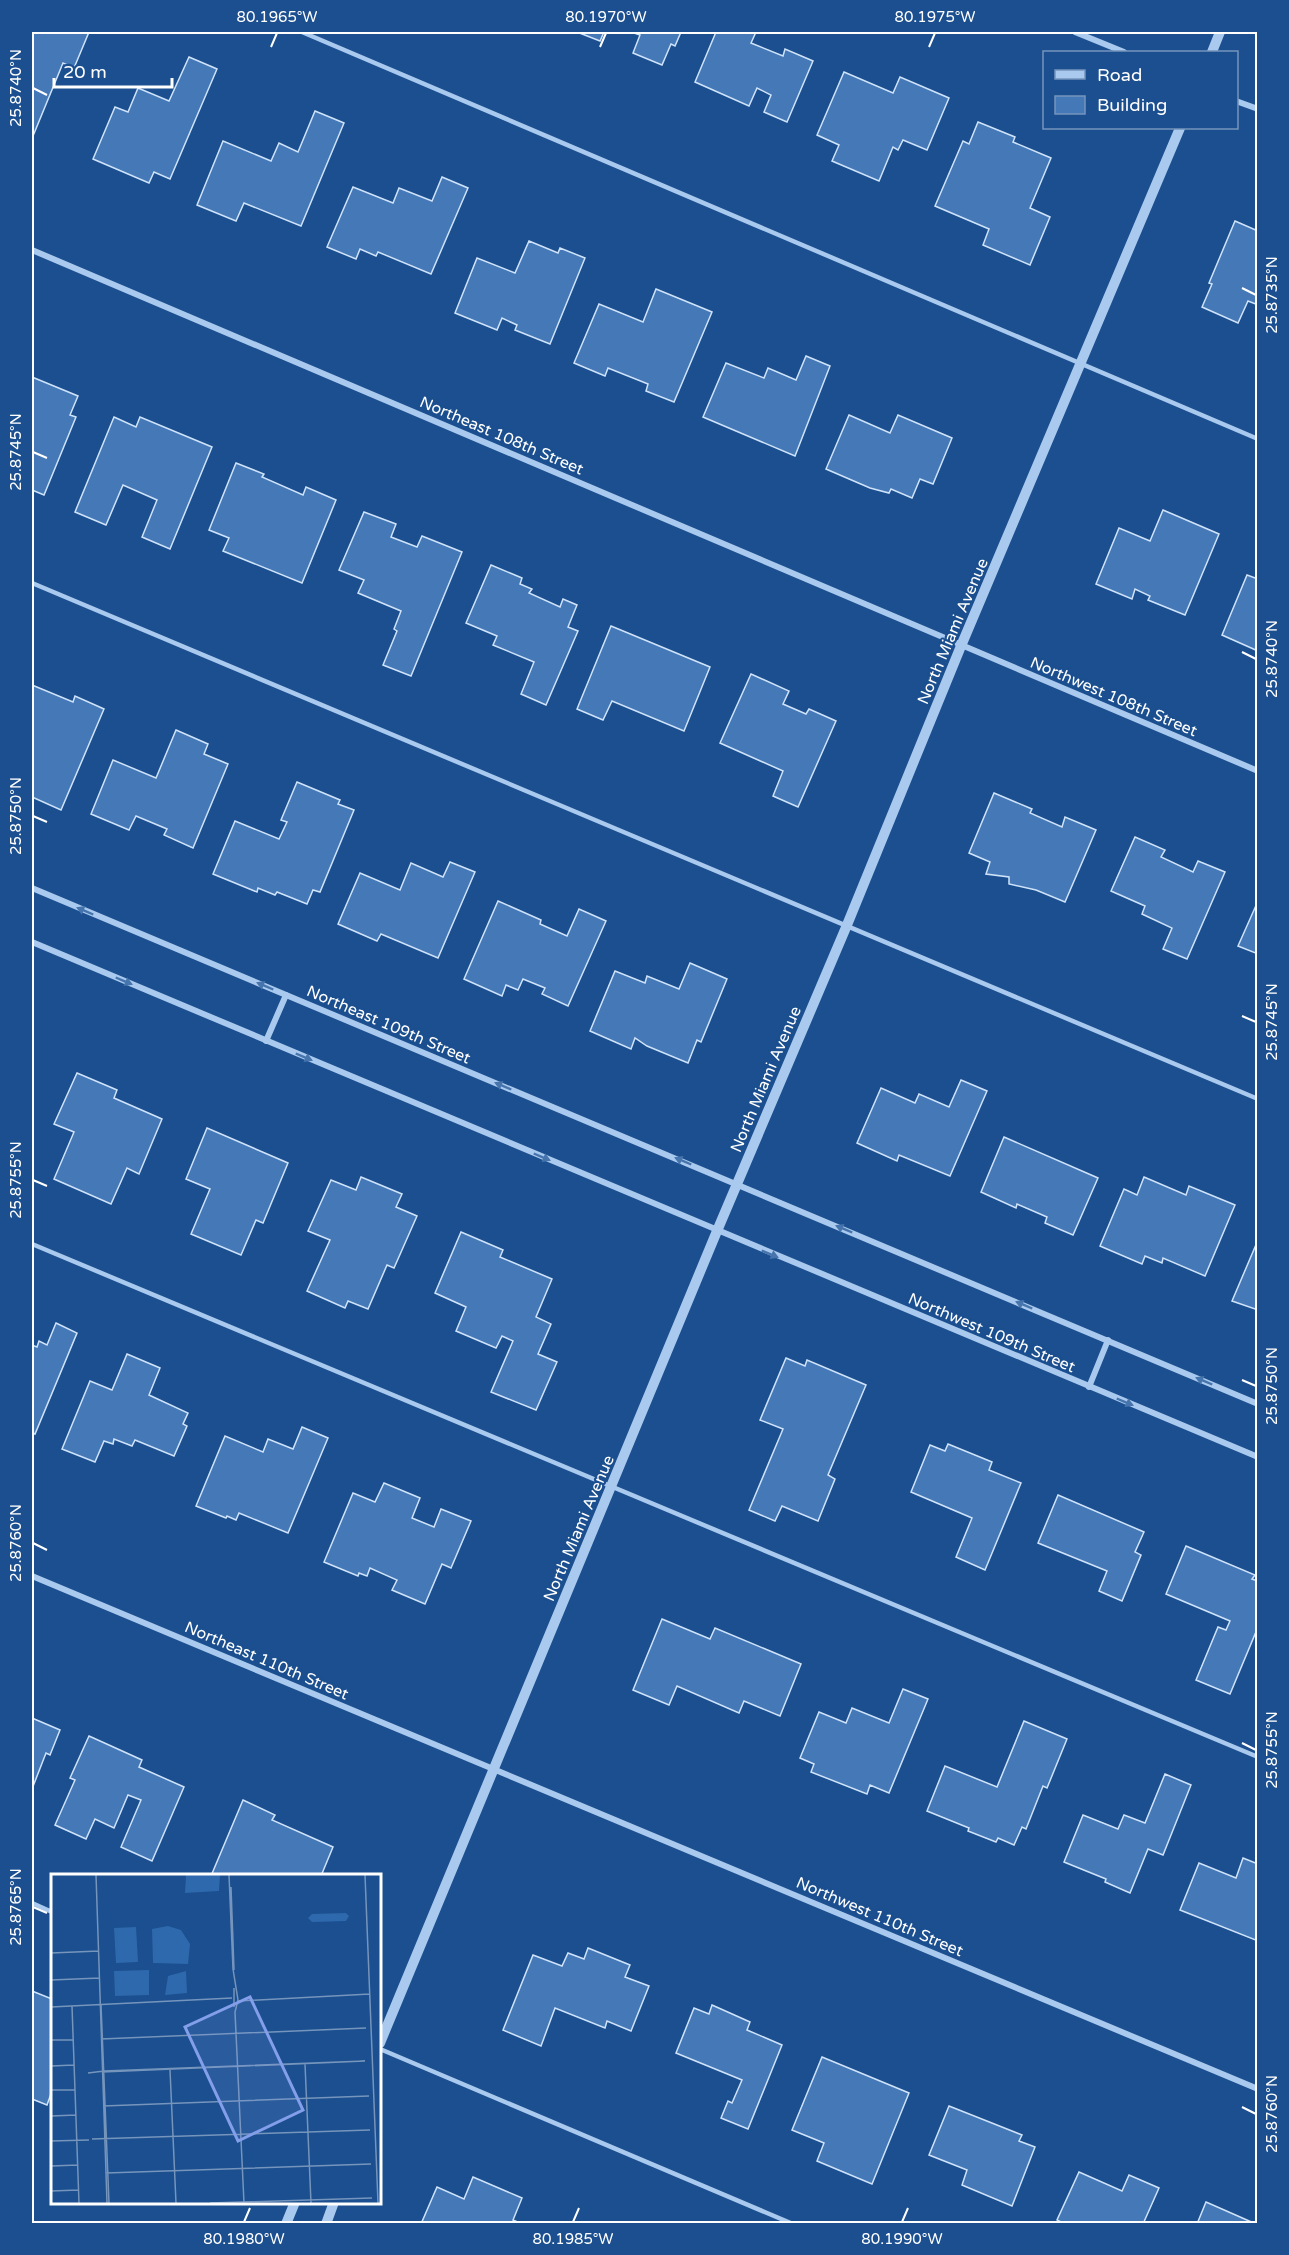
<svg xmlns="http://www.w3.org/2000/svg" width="1289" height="2255" font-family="'Varela Round',sans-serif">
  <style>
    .building { fill: #4478b7; stroke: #cfe3fa; stroke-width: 1.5 }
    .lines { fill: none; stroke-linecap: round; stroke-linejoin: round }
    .service { stroke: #a9c9ee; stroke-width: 4.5 }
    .minor { stroke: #a9c9ee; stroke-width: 6 }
    .tertiary { stroke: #a9c9ee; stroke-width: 10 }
    .oneway { fill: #4674ac }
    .ticks { fill: none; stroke: #fff; stroke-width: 2 }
    .labels { text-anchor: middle; stroke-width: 4.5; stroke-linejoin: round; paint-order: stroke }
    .street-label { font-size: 16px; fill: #fff; stroke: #1b4f8f }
    .inset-road { fill: none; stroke: #7695bc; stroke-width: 1.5 }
    .view { fill: #839eea; fill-opacity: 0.15; stroke: #839eea; stroke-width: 3 }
    .inset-edge { fill: none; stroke: #fff; stroke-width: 3 }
    .neatline { fill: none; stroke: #fff; stroke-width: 2 }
    .ticks-label { font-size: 15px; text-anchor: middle; fill: #fff }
  </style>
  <rect width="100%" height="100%" fill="#1b4f8f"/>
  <g class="building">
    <polygon points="32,32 89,32 74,68 63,63 33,136"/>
    <polygon points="577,32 604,32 600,41"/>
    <polygon points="631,32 681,32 675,46 671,44 662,65 633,53 640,35"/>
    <polygon points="716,32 756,32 751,43 783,56 785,49 813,61 787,122 764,112 771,95 757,88 749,106 695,82"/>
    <polygon points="189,57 217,69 170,179 154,172 149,183 93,159 115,107 128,112 138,88 169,101"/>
    <polygon points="844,72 893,93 900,77 949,98 927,150 903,140 898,150 893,147 879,181 832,161 839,145 817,135"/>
    <polygon points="315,111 344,123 301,226 244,203 236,221 197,205 223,141 271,161 279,143 298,152"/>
    <polygon points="978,122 1015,137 1013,142 1051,158 1030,208 1050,217 1030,265 983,245 989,229 935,206 963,141 969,144"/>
    <polygon points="442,177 468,188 431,274 378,252 376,256 360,249 356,259 327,247 353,187 393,203 399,188 432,201"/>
    <polygon points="1235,221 1258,231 1258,305 1248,301 1238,323 1202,307 1212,284 1209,283"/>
    <polygon points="529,241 558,253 560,248 585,258 550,344 515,330 517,325 502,318 497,330 455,313 477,258 515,273"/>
    <polygon points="656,289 712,312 674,402 646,391 648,384 608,368 605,376 574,363 599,304 643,322"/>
    <polygon points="806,356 830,366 795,456 703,417 726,363 764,378 768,368 796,380"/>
    <polygon points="32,377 78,396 70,415 76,417 44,495 32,490"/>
    <polygon points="849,415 890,433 898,415 952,438 933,484 920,479 912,498 891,489 889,493 870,488 826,469"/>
    <polygon points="114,417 136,427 140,417 212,447 170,549 142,537 157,500 123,485 106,525 75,512"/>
    <polygon points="236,463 264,474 262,477 303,495 306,487 336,500 302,583 223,551 229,538 209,530"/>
    <polygon points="1163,510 1219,534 1185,615 1148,600 1150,596 1135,589 1132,599 1096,584 1119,528 1150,541"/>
    <polygon points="364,512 396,524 391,537 417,547 422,536 462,552 411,676 383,665 397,631 394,629 401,611 358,593 364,580 339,570"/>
    <polygon points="491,565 522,578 520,584 532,589 529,593 560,607 563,599 577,605 568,627 578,631 546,705 521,694 534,662 493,645 497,636 466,623"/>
    <polygon points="1247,575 1258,579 1258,651 1222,635"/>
    <polygon points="611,626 710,667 684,731 612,701 603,720 577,709"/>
    <polygon points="751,674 789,691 783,704 806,714 809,709 836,721 798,807 773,796 783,771 720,743"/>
    <polygon points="32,685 73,702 75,696 104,709 61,810 32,797"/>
    <polygon points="176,730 208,744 204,754 228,764 193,848 164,835 167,829 136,816 129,830 91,814 113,760 156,778"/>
    <polygon points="297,782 340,800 338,804 354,810 320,892 313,890 307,904 277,892 275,895 258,888 257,892 213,874 235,821 279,839 287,822 281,820"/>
    <polygon points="994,793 1032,809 1030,813 1062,827 1065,817 1096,830 1065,902 1036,890 1009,884 1009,877 986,874 990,862 969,853"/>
    <polygon points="1135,837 1165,850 1161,857 1193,872 1198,861 1225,872 1187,959 1163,949 1172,928 1142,914 1145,906 1111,891"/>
    <polygon points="450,862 475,872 438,958 381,934 377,941 338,924 360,873 400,890 411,863 443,877"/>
    <polygon points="498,901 541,920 540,924 567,936 579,909 606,921 568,1006 542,994 545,988 523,979 518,990 506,985 502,996 464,979"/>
    <polygon points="1258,901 1258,954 1238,946"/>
    <polygon points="690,963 727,979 701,1042 697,1040 688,1063 647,1046 635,1038 631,1049 590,1031 615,971 645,983 647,976 679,989"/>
    <polygon points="77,1073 117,1090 114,1098 162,1119 139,1174 127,1168 111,1204 54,1179 74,1132 54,1124"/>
    <polygon points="961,1080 987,1091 950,1176 899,1155 897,1161 857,1143 881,1088 915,1103 919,1094 949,1107"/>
    <polygon points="207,1128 288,1163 263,1223 256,1220 241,1255 191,1234 210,1189 186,1179"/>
    <polygon points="1004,1137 1098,1178 1073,1235 1045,1223 1047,1217 1017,1204 1016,1208 981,1192"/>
    <polygon points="361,1177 402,1194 396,1207 417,1216 394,1268 387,1265 368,1309 348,1301 345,1308 307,1291 330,1240 308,1231 331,1180 356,1190"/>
    <polygon points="1144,1177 1186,1195 1189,1186 1235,1205 1205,1276 1163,1258 1162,1263 1145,1256 1142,1264 1100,1246 1124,1189 1137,1195"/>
    <polygon points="461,1232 503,1250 500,1257 552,1279 536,1317 551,1324 538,1354 557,1362 536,1410 491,1392 513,1341 502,1336 496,1348 456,1331 466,1307 435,1293"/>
    <polygon points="1258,1240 1258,1310 1232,1301"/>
    <polygon points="56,1323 77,1333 35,1434 32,1432 32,1345 37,1347 39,1341 47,1345"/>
    <polygon points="127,1354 160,1368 149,1395 188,1413 183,1424 187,1426 174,1456 135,1440 132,1446 114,1439 113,1444 104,1441 95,1462 62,1449 90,1381 112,1390"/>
    <polygon points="786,1358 805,1366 807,1360 866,1385 828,1475 835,1479 818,1521 782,1506 775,1521 749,1510 783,1429 760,1420"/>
    <polygon points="302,1427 328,1438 288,1533 239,1513 236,1520 227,1516 226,1518 196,1506 225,1436 263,1452 268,1439 293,1449"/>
    <polygon points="948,1444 992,1462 989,1470 1021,1483 985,1570 956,1557 972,1518 911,1492 930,1445 945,1451"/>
    <polygon points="384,1483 420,1498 412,1518 434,1527 441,1509 471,1521 451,1568 442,1564 425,1604 392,1590 397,1580 370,1568 367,1576 359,1573 358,1576 324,1562 353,1493 375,1502"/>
    <polygon points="1058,1495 1144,1532 1135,1552 1141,1555 1122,1601 1099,1591 1107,1571 1038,1543"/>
    <polygon points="1186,1546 1255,1575 1252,1579 1258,1581 1258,1627 1230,1694 1196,1680 1218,1627 1226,1630 1230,1621 1166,1594"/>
    <polygon points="662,1619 710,1639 715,1628 801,1664 780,1716 744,1701 739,1713 677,1686 669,1705 633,1690"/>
    <polygon points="903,1689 928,1699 889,1793 870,1785 867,1794 811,1772 814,1764 800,1758 819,1712 846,1723 852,1708 889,1723"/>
    <polygon points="32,1718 60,1730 50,1755 46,1753 32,1789"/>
    <polygon points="1024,1721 1067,1739 1047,1788 1043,1786 1026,1829 1022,1827 1014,1845 998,1838 996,1842 968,1831 969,1828 927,1811 945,1766 997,1787"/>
    <polygon points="89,1736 142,1760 139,1767 184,1787 152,1861 121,1847 141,1800 128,1795 114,1828 95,1819 86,1839 55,1825 75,1780 70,1778"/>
    <polygon points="1165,1774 1191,1785 1163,1855 1148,1849 1130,1893 1105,1882 1106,1879 1064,1862 1083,1815 1118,1829 1124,1815 1145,1823"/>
    <polygon points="243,1800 275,1815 272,1820 333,1847 321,1876 211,1876"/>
    <polygon points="1243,1858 1258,1864 1258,1941 1180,1910 1199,1863 1236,1878"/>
    <polygon points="588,1948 630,1965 625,1977 649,1986 631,2031 607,2021 605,2028 555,2008 541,2046 503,2030 533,1955 562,1966 568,1953 584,1959"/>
    <polygon points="32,1991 52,1999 52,2091 47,2105 32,2099"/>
    <polygon points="712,2005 750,2022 747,2030 782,2045 748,2129 721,2118 728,2101 732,2103 742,2080 676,2053 694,2008 709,2014"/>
    <polygon points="822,2057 909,2093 872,2184 817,2161 824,2143 792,2130"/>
    <polygon points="949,2106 1022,2135 1019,2141 1035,2147 1012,2206 962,2185 967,2170 929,2155"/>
    <polygon points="1079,2172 1122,2191 1129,2175 1159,2188 1143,2224 1065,2224 1057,2220"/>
    <polygon points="473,2177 522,2198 513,2220 522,2224 421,2224 437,2187 464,2199"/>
    <polygon points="1206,2202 1256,2224 1197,2224"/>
  </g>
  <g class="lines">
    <g class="service">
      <polyline points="302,32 1258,439"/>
      <polyline points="32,583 1258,1099"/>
      <polyline points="32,1244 1258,1757"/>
      <polyline points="32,1903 52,1912"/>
      <polyline points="380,2049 793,2224"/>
    </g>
    <g class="minor">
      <polyline points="1075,32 1124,52"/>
      <polyline points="1236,101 1258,109"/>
      <polyline points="32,250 1258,771"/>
      <polyline points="32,888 1258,1404"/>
      <polyline points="32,942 1258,1457"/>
      <polyline points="266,1041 286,995"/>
      <polyline points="1089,1387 1108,1340"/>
      <polyline points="32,1576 1258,2089"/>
    </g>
    <g class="tertiary">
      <polyline points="1212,52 1220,32"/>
      <polyline points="380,2043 717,1231 847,925 961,646 1180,128"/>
      <polyline points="286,2224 295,2202"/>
      <polyline points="326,2224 334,2202"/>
    </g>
  </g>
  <defs><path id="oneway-solid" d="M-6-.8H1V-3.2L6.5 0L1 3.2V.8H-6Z" transform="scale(1.5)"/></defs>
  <g class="oneway">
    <use href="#oneway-solid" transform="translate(85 911) rotate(-157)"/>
    <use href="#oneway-solid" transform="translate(124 981) rotate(23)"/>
    <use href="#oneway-solid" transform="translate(265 986) rotate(-157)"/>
    <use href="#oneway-solid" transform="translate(304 1057) rotate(23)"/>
    <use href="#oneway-solid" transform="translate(503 1086) rotate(-157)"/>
    <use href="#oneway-solid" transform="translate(542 1157) rotate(23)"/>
    <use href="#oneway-solid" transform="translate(683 1161) rotate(-157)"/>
    <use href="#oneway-solid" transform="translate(844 1229) rotate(-157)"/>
    <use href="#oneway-solid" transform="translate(770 1254) rotate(23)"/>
    <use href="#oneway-solid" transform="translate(1024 1305) rotate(-157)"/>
    <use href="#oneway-solid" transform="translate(1204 1381) rotate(-157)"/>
    <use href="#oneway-solid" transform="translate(1125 1402) rotate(23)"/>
  </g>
  <path class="ticks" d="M271 47 277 33M600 47 606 33M929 47 935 33M33 88 47 95M1242 288 1256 295M33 452 47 458M1242 652 1256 659M33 816 47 822M1242 1016 1256 1022M33 1180 47 1186M1242 1380 1256 1386M33 1543 47 1550M1242 1743 1256 1750M33 1907 47 1913M1242 2107 1256 2114M244 2222 250 2208M573 2222 579 2208M902 2222 908 2208"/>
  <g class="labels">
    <g class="street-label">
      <text transform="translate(502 435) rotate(23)" y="6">Northeast 108th Street</text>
      <text transform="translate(952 631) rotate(-67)" y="6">North Miami Avenue</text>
      <text transform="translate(1114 696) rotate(23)" y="6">Northwest 108th Street</text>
      <text transform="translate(389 1024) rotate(23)" y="6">Northeast 109th Street</text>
      <text transform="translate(765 1079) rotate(-67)" y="6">North Miami Avenue</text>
      <text transform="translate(992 1332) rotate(23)" y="6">Northwest 109th Street</text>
      <text transform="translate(578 1528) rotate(-67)" y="6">North Miami Avenue</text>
      <text transform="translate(267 1660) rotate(23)" y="6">Northeast 110th Street</text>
      <text transform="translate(880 1916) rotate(23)" y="6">Northwest 110th Street</text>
    </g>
  </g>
  <g transform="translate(51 1874)">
    <rect width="330" height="330" fill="#1b4f8f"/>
    <path d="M135 1H169L168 17 134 19ZM295 39 298 42 295 47 261 48 257 44 261 40ZM117 52 130 56 139 70 137 90 102 89 101 55ZM85 53 87 88 65 89 63 54ZM98 96V121L64 122 63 97ZM135 97 136 119 114 121 117 102Z" fill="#2e69ad"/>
    <path class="inset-road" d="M45 1 56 329M178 1 182 95 187 126 184 138 193 329M314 1 327 329M180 13 183 96M0 79 48 77M0 106 49 104M187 127 319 120M50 131 58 329M21 132 28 329M0 133 181 124M183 133V114M50 165 315 154M0 166H22M254 190 260 329M0 192 23 191M119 196 125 329M37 199 53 197 314 187 51 198M0 216H24M52 232 318 222M0 242 25 241M41 265 319 256M0 267 38 266M0 292 27 291M55 299 320 290M0 317 28 316M159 329 321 324"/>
    <path class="view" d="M199 123 252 236 187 267 134 153Z"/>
    <rect width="330" height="330" class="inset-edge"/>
  </g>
  <rect width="1289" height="2255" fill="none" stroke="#1b4f8f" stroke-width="66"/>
  <rect x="1043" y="51" width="195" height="78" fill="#1b4f8f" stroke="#7695bc" stroke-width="1.5"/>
  <rect x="1055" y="70" width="30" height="9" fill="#a9c9ee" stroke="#7695bc" stroke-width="1.5"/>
  <text x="1097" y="81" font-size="18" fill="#ffffff">Road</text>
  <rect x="1055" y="96" width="30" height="18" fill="#4478b7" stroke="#7695bc" stroke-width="1.5"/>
  <text x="1097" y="111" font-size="18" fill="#ffffff">Building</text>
  <path d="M54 78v9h118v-9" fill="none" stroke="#ffffff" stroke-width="3"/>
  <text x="63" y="78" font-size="18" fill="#ffffff" stroke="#1b4f8f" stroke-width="4.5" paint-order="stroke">20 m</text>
  <rect x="33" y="33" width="1223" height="2189" class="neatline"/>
  <g class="ticks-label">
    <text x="277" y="22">80.1965°W</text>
    <text x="606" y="22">80.1970°W</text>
    <text x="935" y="22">80.1975°W</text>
    <text transform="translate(16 88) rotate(-90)" y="5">25.8740°N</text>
    <text transform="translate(1272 295) rotate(-90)" y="5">25.8735°N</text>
    <text transform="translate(16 452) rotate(-90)" y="5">25.8745°N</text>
    <text transform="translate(1272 659) rotate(-90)" y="5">25.8740°N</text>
    <text transform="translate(16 816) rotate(-90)" y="5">25.8750°N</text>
    <text transform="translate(1272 1022) rotate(-90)" y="5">25.8745°N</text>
    <text transform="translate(16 1180) rotate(-90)" y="5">25.8755°N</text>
    <text transform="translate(1272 1386) rotate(-90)" y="5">25.8750°N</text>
    <text transform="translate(16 1543) rotate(-90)" y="5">25.8760°N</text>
    <text transform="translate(1272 1750) rotate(-90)" y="5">25.8755°N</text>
    <text transform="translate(16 1907) rotate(-90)" y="5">25.8765°N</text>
    <text transform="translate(1272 2114) rotate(-90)" y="5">25.8760°N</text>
    <text x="244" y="2244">80.1980°W</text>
    <text x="573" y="2244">80.1985°W</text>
    <text x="902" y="2244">80.1990°W</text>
  </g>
</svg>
